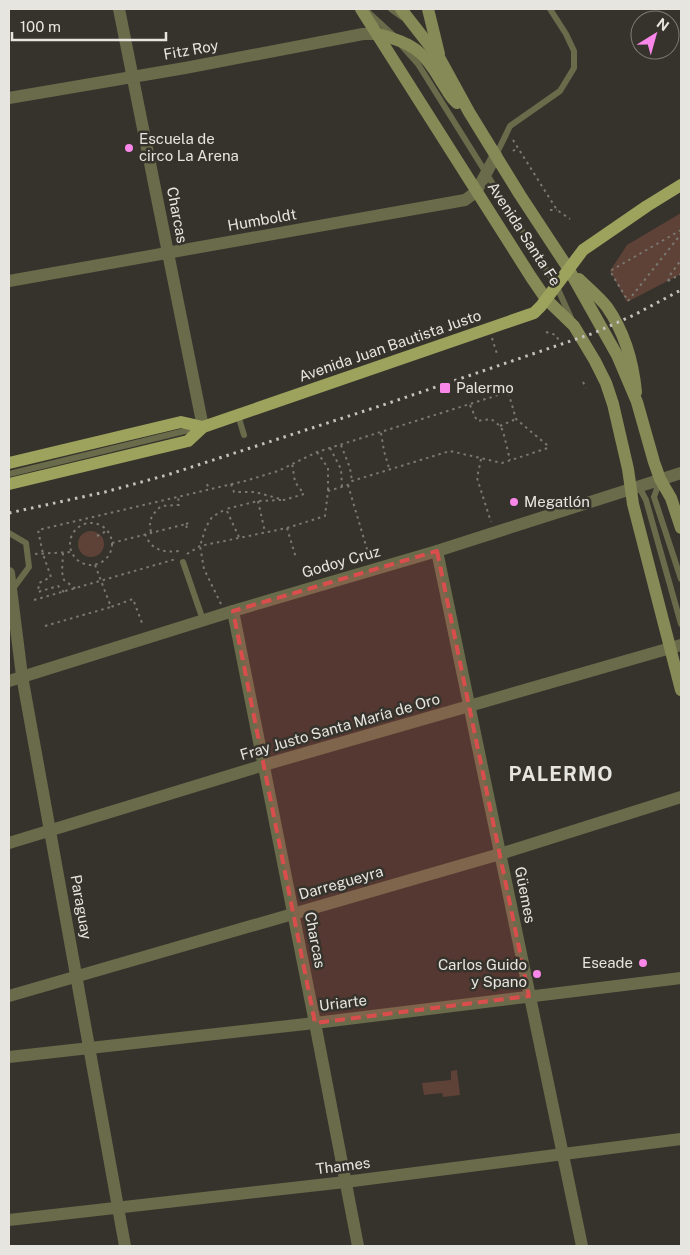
<svg xmlns="http://www.w3.org/2000/svg" width="690" height="1255" font-family="'Public Sans',sans-serif">
  <style>
    .green { fill: #5f4237 }
    .lines { fill: none; stroke-linecap: round; stroke-linejoin: round }
    .path { stroke: #7a7872; stroke-width: 2; stroke-dasharray: 2.5 4; stroke-linecap: butt }
    .service { stroke: #696b4b; stroke-width: 6 }
    .minor { stroke: #696b4b; stroke-width: 12 }
    .secondary { stroke: #868a56; stroke-width: 12 }
    .primary { stroke: #9da25d; stroke-width: 12 }
    .rail { stroke: #c4c2bd; stroke-width: 3; stroke-dasharray: 2.5 5; stroke-linecap: butt }
    .marked { fill: #d94e4d; fill-opacity: 0.2; stroke: #d94e4d; stroke-width: 4; stroke-dasharray: 10 6; stroke-linejoin: round }
    .poi-dot { fill: #f987e9; stroke: #36332c; stroke-width: 2 }
    .labels { text-anchor: middle; stroke-width: 5; stroke-linejoin: round; paint-order: stroke }
    .street-label { font-size: 15px; fill: #e7e5e0; stroke: #36332c }
    .poi-label { font-size: 15px; fill: #e7e5e0; stroke: #36332c; text-anchor: start }
    .district-label { font-size: 20px; font-weight: bold; letter-spacing: 1px; fill: #e7e5e0; stroke: #36332c }
  </style>
  <rect width="100%" height="100%" fill="#36332c"/>
  <g class="green">
    <polygon points="681,213 681,274 627,302 610,271 627,245"/>
    <circle cx="91" cy="544" r="13"/>
    <polygon points="457,1070 460,1095 443,1097 442,1093 424,1095 422,1083 451,1080 451,1071"/>
  </g>
  <g class="lines">
    <g class="path">
      <polyline points="513,140 557,210 570,219"/>
      <polyline points="513,151 518,147"/>
      <polyline points="550,210 557,210"/>
      <polyline points="681,230 610,271 628,301 681,234"/>
      <polyline points="668,281 670,275 681,260"/>
      <polyline points="668,281 681,274"/>
      <polyline points="546,332 556,335 560,343"/>
      <polyline points="492,338 497,354"/>
      <polyline points="583,382 586,388"/>
      <polyline points="470,405 477,421 491,419 500,426 503,431 510,460"/>
      <polyline points="500,426 516,419"/>
      <polyline points="381,433 384,451 389,468"/>
      <polyline points="341,445 350,468 352,481"/>
      <polyline points="330,448 341,469 342,487"/>
      <polyline points="317,452 328,468 328,491"/>
      <polyline points="481,459 477,478 491,522"/>
      <polyline points="207,484 209,489"/>
      <polyline points="231,484 234,492 255,492 284,500 304,494 295,482 292,463"/>
      <polyline points="348,485 369,556"/>
      <polyline points="258,501 265,532"/>
      <circle cx="91" cy="544" r="21"/>
      <polyline points="186,524 191,522"/>
      <polyline points="287,528 296,558"/>
      <path d="M151 532C148 519 152 515 161 506L179 505 178 496"/>
      <path d="M145 534C151 550 163 553 179 551L180 554"/>
      <polyline points="97,536 103,533 107,530"/>
      <polyline points="239,537 226,509 258,501 281,500"/>
      <polyline points="112,543 186,524 187,529"/>
      <polyline points="63,553 62,572 64,580 76,589"/>
      <polyline points="35,554 70,552"/>
      <polyline points="187,554 200,546 287,528 325,516 328,491 348,485 352,481 450,451 502,463 548,448 547,445 516,419 507,388"/>
      <polyline points="95,565 111,607 133,599 142,623"/>
      <polyline points="64,592 58,586 38,592 39,583 51,577 43,554 38,530 245,481 278,471 317,452 508,392"/>
      <polyline points="34,600 176,559"/>
      <polyline points="221,604 204,569 200,546 206,527 212,517 226,509"/>
      <polyline points="45,626 111,607"/>
    </g>
    <g class="service">
      <polyline points="391,9 402,17"/>
      <polyline points="369,13 393,35"/>
      <polyline points="401,45 418,64 556,285 571,318"/>
      <polyline points="496,155 510,126 560,91 574,68 574,51 566,34 550,9"/>
      <polyline points="238,415 244,435"/>
      <polyline points="9,474 197,428"/>
      <polyline points="660,480 654,497 681,579"/>
      <polyline points="638,485 646,500 681,624"/>
      <polyline points="9,533 26,543 29,567 12,590"/>
      <polyline points="183,562 203,620"/>
    </g>
    <g class="minor">
      <polyline points="119,9 203,427"/>
      <polyline points="9,98 185,68 363,34 378,34"/>
      <polyline points="9,281 465,200 476,192 496,155"/>
      <polyline points="437,551 582,1246"/>
      <polyline points="9,573 22,676 125,1246"/>
      <polyline points="233,611 315,1023 358,1246"/>
      <polyline points="9,681 233,611 437,551 681,473"/>
      <polyline points="9,843 264,765 681,645"/>
      <polyline points="9,996 500,854 681,797"/>
      <polyline points="9,1057 315,1023 681,978"/>
      <polyline points="9,1220 345,1182 681,1139"/>
    </g>
    <g class="secondary">
      <polyline points="361,9 531,277 546,299 574,326 595,361 606,383 613,404 628,469 633,504 681,690"/>
      <polyline points="401,9 440,59 469,112 520,195 568,268 617,355 637,402 654,462 660,479 671,498 681,528"/>
      <polyline points="428,9 439,54"/>
      <path d="M378 34C412 43 423 50 441 81 446 88 450 98 457 103"/>
      <path d="M579 279C588 288 599 297 607 307 625 333 633 361 636 392"/>
    </g>
    <g class="primary">
      <polyline points="9,463 181,422 203,427"/>
      <polyline points="9,484 188,441 203,427 534,313 541,306 583,250 647,206 681,185"/>
    </g>
    <polyline class="rail" points="9,513 105,492 167,475 389,403 594,333 634,315 681,290"/>
  </g>
  <path class="marked" d="M437 551 529 996 315 1023 233 611Z"/>
  <g class="poi-dot">
    <circle cx="129" cy="148" r="5"/>
    <rect x="439" y="382" width="12" height="12" rx="2.5"/>
    <circle cx="514" cy="502" r="5"/>
    <circle cx="643" cy="963" r="5"/>
    <circle cx="537" cy="974" r="5"/>
  </g>
  <g class="labels">
    <g class="street-label">
      <text transform="translate(191 50) rotate(-10)" y="5">Fitz Roy</text>
      <text transform="translate(177 215) rotate(79)" y="5">Charcas</text>
      <text transform="translate(262 220) rotate(-10)" y="5">Humboldt</text>
      <text transform="translate(524 234) rotate(57)" y="5">Avenida Santa Fe</text>
      <text transform="translate(390 346) rotate(-19)" y="5">Avenida Juan Bautista Justo</text>
      <text transform="translate(341 562) rotate(-16)" y="5">Godoy Cruz</text>
      <text transform="translate(340 727) rotate(-16)" y="5">Fray Justo Santa María de Oro</text>
      <text transform="translate(341 883) rotate(-16)" y="5">Darregueyra</text>
      <text transform="translate(525 895) rotate(79)" y="5">Güemes</text>
      <text transform="translate(81 907) rotate(80)" y="5">Paraguay</text>
      <text transform="translate(315 940) rotate(79)" y="5">Charcas</text>
      <text transform="translate(343 1003) rotate(-7)" y="5">Uriarte</text>
      <text transform="translate(343 1166) rotate(-7)" y="5">Thames</text>
    </g>
    <g class="poi-label">
      <text x="139" y="144">Escuela de<tspan x="139" dy="17">circo La Arena</tspan></text>
      <text x="456" y="393">Palermo</text>
      <text x="524" y="507">Megatlón</text>
      <text x="633" y="968" text-anchor="end">Eseade</text>
      <text x="527" y="970" text-anchor="end">Carlos Guido<tspan x="527" dy="17">y Spano</tspan></text>
    </g>
    <g class="district-label">
      <text x="561" y="781">PALERMO</text>
    </g>
  </g>
  <rect width="690" height="1255" fill="none" stroke="#e7e5e0" stroke-width="20"/>
  <g transform="translate(655 35) rotate(37)"><circle r="24" fill="#36332c" stroke="#7d7a74"/>
  <path d="M0-4L9 19L0 12L-9 19Z" fill="#f987e9"/>
  <text y="-8" font-size="14" font-weight="bold" text-anchor="middle" fill="#e7e5e0">N</text>
  </g>
  <path d="M12 32v8h154v-8" fill="none" stroke="#e7e5e0" stroke-width="2.5"/>
  <text x="20" y="32" font-size="15" fill="#e7e5e0" stroke="#36332c" stroke-width="4" paint-order="stroke">100 m</text>
</svg>
